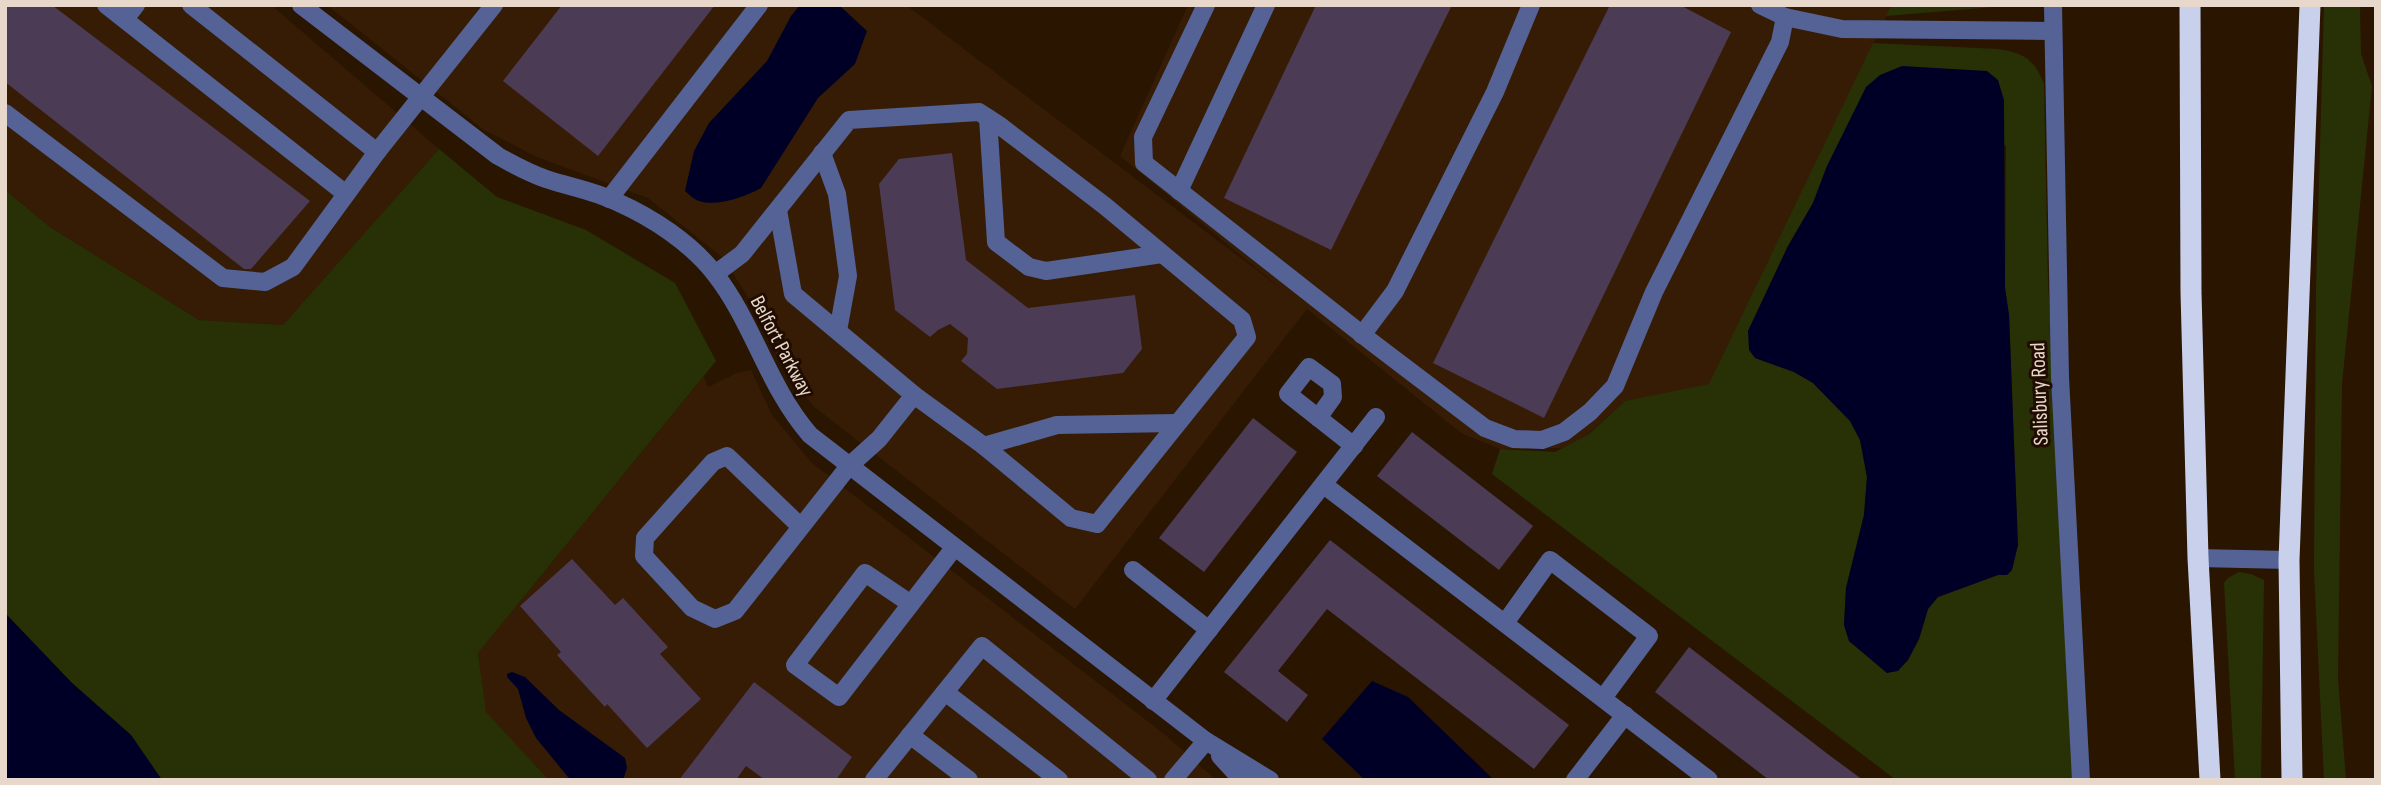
<svg xmlns="http://www.w3.org/2000/svg" width="2381" height="785" font-family="'Sofia Sans Condensed',sans-serif">
  <style>
    .built { fill: #361c04 }
    .green { fill: #283105; fill-rule: evenodd }
    .water { fill: #000027 }
    .building { fill: #4b3b55 }
    .lines { fill: none; stroke-linecap: round; stroke-linejoin: round }
    .minor { stroke: #546296; stroke-width: 18 }
    .highway { stroke: #c8d0eb; stroke-width: 21 }
    .labels { text-anchor: middle; stroke-width: 6; stroke-linejoin: round; paint-order: stroke }
    .street-label { font-size: 21px; fill: #e7d8cb; stroke: #200c00 }
  </style>
  <rect width="100%" height="100%" fill="#2a1501"/>
  <g class="built">
    <polygon points="5,5 271,5 439,149 283,325 199,320 50,227 5,190"/>
    <polygon points="327,5 906,5 1283,290 1120,156 1188,5 1892,5 1709,385 1625,401 1588,434 1563,448 1500,449 1461,433 1307,309 1075,609 813,406 782,366 755,308 723,258 648,198 537,157 484,130"/>
    <polygon points="751,370 772,415 812,463 1163,733 1216,780 549,780 485,712 478,653 704,376 708,387 737,373"/>
  </g>
  <g class="green">
    <polygon points="1892,5 2018,5 1886,16"/>
    <polygon points="2324,5 2360,5 2361,54 2372,86 2342,384 2338,678 2346,780 2324,780 2314,570 2316,289"/>
    <path d="M1873 43 1998 49C2024 53 2034 59 2044 84L2048 281 2074 780H1896L1492 474 1500 449 1555 452 1589 434 1625 401 1709 384ZM2006 145 2005 288 2009 315 2018 545 2007 575H1998L1938 597 1928 609 1919 639 1908 660 1887 673 1849 641 1844 625 1846 588 1864 515 1867 477 1860 440 1850 421 1813 383 1794 372 1755 358 1748 331 1788 246 1813 203 1827 166Z"/>
    <polygon points="439,149 497,197 586,230 675,283 716,361 478,653 486,712 549,780 162,780 131,735 72,683 5,613 5,190 50,227 199,320 283,325"/>
    <polygon points="2239,572 2251,574 2264,580 2261,780 2235,780 2224,583 2228,578"/>
  </g>
  <g class="water">
    <path d="M800 5H839L867 31 855 64 818 98 761 188C745 197 717 207 699 201 693 199 690 195 685 191L694 151 709 123 767 61 791 16Z"/>
    <polygon points="1902,66 1987,71 1998,80 2004,100 2005,288 2009,315 2018,545 2012,570 2007,575 1998,575 1938,597 1928,609 1919,639 1908,660 1898,671 1887,673 1849,641 1844,625 1846,588 1864,515 1867,477 1860,440 1850,421 1813,383 1794,372 1755,358 1749,350 1748,331 1788,246 1813,203 1827,166 1866,87 1880,75"/>
    <polygon points="5,613 72,683 131,735 162,780 5,780"/>
    <polygon points="512,672 525,677 559,710 625,758 627,768 623,780 571,780 568,777 536,738 526,718 518,689 507,677 507,674"/>
    <polygon points="1372,681 1408,697 1494,780 1365,780 1322,739"/>
  </g>
  <g class="building">
    <polygon points="5,5 52,5 310,201 251,269 244,269 5,82"/>
    <polygon points="562,5 715,5 598,156 503,81"/>
    <polygon points="1316,5 1452,5 1331,250 1224,198"/>
    <polygon points="1610,5 1680,5 1731,32 1544,418 1433,363"/>
    <polygon points="952,153 966,260 1028,308 1135,295 1142,349 1123,373 997,389 961,361 967,354 968,338 950,324 938,330 930,337 895,310 879,184 899,159"/>
    <polygon points="1253,418 1297,452 1204,572 1159,538"/>
    <polygon points="1412,432 1533,526 1499,570 1377,476"/>
    <polygon points="1330,540 1569,725 1534,769 1327,609 1278,671 1308,695 1287,722 1224,672"/>
    <polygon points="572,559 615,605 623,598 668,647 660,654 701,699 647,748 607,704 605,707 557,655 561,652 520,606"/>
    <polygon points="1689,647 1829,755 1863,780 1769,780 1655,692"/>
    <polygon points="754,682 852,757 836,780 765,780 746,766 736,780 679,780"/>
  </g>
  <g class="lines">
    <g class="minor">
      <polyline points="106,5 346,194"/>
      <polyline points="191,5 377,152 494,5"/>
      <path d="M301 5 498 156C514 165 529 173 546 179 570 187 595 191 617 202 653 218 691 243 715 274 754 324 767 385 810 435L1206 741 1270 780"/>
      <polyline points="1206,5 1143,137 1144,163 1373,343 1485,428 1514,439 1542,440 1564,432 1590,412 1615,386 1654,292 1780,42 1785,17"/>
      <polyline points="1760,5 1785,17 1842,29 2052,31"/>
      <polyline points="2053,5 2060,377 2081,780"/>
      <polyline points="125,19 136,5"/>
      <polyline points="5,113 223,278 265,282 293,267 377,152"/>
      <polyline points="988,118 996,242 1029,267 1046,271 1162,254"/>
      <polyline points="822,153 837,194 848,276 838,331"/>
      <polyline points="1179,191 1266,5"/>
      <polyline points="609,199 759,5"/>
      <polyline points="778,210 793,294 914,395"/>
      <polyline points="715,274 742,254 849,120 979,112 999,125 1105,206 1242,320 1247,337 1097,524 1071,518 984,446 914,395 879,439 849,466 735,611 715,619 692,608 644,556 645,538 713,462 727,456 801,527"/>
      <polyline points="1362,335 1395,291 1495,92 1531,5"/>
      <polyline points="1318,418 1333,397 1332,384 1309,367 1288,394 1354,446"/>
      <polyline points="984,446 1057,425 1176,423"/>
      <polyline points="1324,485 1709,780"/>
      <polyline points="2198,558 2289,560"/>
      <polyline points="1133,570 1209,630"/>
      <polyline points="911,604 865,573 795,665 839,697 954,548"/>
      <polyline points="1505,623 1550,560 1649,636 1603,698"/>
      <polyline points="945,692 1059,780"/>
      <polyline points="1153,701 1376,417"/>
      <polyline points="910,735 969,780"/>
      <polyline points="1220,756 1242,780"/>
      <polyline points="874,780 982,646 1148,780"/>
      <polyline points="1173,780 1206,741"/>
      <polyline points="1575,780 1625,715"/>
    </g>
    <g class="highway">
      <polyline points="2190,5 2191,292 2198,558 2210,780"/>
      <polyline points="2292,780 2289,560 2310,5"/>
    </g>
  </g>
  <g class="labels">
    <g class="street-label">
      <text transform="translate(782 346) rotate(62)" y="7">Belfort Parkway</text>
      <text transform="translate(2039 394) rotate(-92)" y="7">Salisbury Road</text>
    </g>
  </g>
  <rect width="2381" height="785" fill="none" stroke="#e7d8cb" stroke-width="14"/>
</svg>
